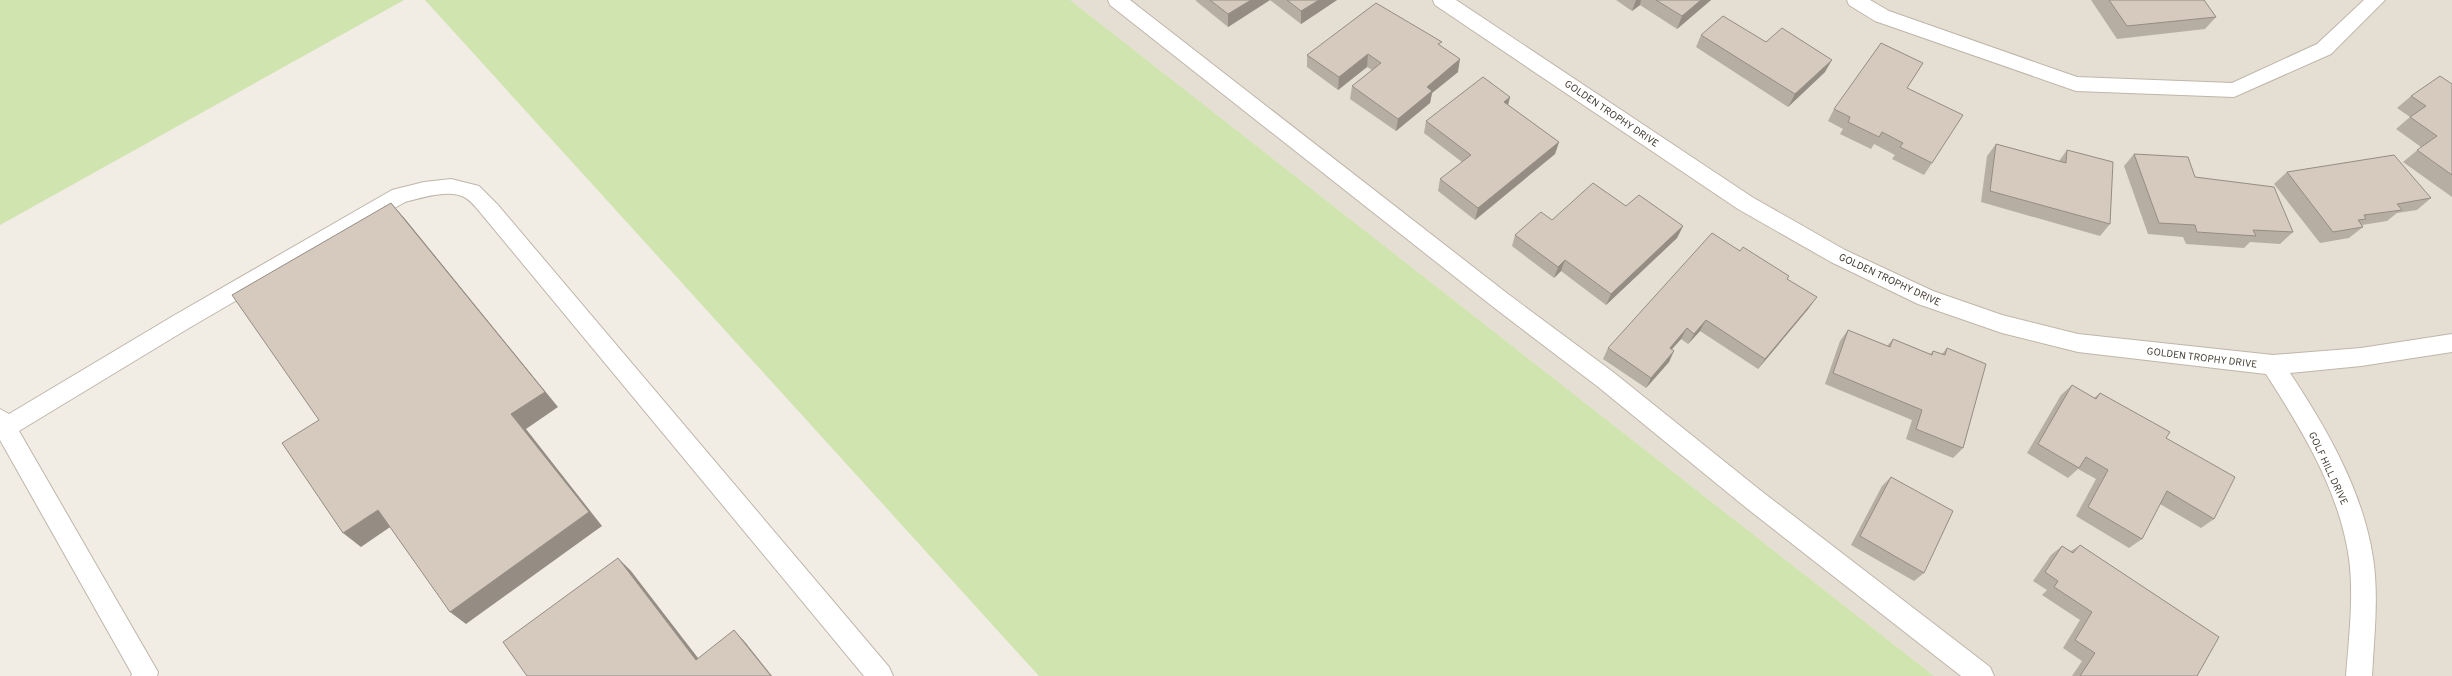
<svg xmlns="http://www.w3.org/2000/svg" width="2452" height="676" font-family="Overpass,sans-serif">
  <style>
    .residential { fill: #e5ded2 }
    .green { fill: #cfe4ae }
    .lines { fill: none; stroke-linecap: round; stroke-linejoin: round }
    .service-casing { stroke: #bfb6aa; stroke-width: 2 }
    .minor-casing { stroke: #bfb6aa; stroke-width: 2 }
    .service { fill: #fff; fill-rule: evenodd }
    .minor { fill: #fff; fill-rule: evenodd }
    .wall { fill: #b7aea3 }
    .shaded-wall { fill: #958d84 }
    .building { fill: #d5cabd; stroke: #958d84 }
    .labels { text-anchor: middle; stroke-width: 3; stroke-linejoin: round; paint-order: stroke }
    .street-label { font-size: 10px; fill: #433c34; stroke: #fff }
  </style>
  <rect width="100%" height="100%" fill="#f1ece4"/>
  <polygon class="residential" points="1070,0 2452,0 2452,676 1934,676"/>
  <g class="green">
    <polygon points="0,0 404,0 0,225"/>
    <polygon points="425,0 1070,0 1934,676 1039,676"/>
  </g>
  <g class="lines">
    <g class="service-casing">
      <g id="service">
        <polygon points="1108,0 1130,0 1508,294 1613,372 1760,490 1990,667 1994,676 1961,676 1744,506 1597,386 1492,306 1110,5"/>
        <polygon points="1847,0 1870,0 1889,11 2077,77 2232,83 2317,44 2364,0 2385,0 2331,54 2234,97 2076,91 1875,21 1849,5"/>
        <path d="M451 179 479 186 498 205 889 667 893 676H864L484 217C478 210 472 201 464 197 448 189 421 198 405 202L189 328 19 431 158 672 157 676H131L132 674 0 440V409L9 414 173 316 392 190 424 182Z"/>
      </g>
    </g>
    <g class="minor-casing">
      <path id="minor" d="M1433 0H1456L1752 197 1845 250 1933 291 2002 315 2078 334 2273 355 2361 348 2452 334V352L2361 366 2290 373C2327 429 2363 491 2373 558 2379 597 2374 637 2372 676H2346C2349 637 2354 597 2349 558 2339 490 2302 430 2266 374L2078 352 2002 333 1918 304 1831 262 1738 209 1435 5Z"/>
    </g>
    <use href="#service" class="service"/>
    <use href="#minor" class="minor"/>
  </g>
  <g class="wall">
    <polygon points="1196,0 1337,0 1301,24 1270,0 1228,27 1196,1"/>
    <polygon points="1616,0 1711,0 1677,29 1640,5 1632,11"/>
    <polygon points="2091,0 2204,0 2216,17 2205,29 2117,39"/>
    <polygon points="1701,35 1766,42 1825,72 1788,107 1696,47"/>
    <polygon points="1441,46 1458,72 1432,93 1430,103 1396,131 1350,99 1352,86 1372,70 1367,67 1338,90 1307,67 1307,55"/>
    <polygon points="1923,63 1907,88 1932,163 1924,175 1892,159 1895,155 1874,144 1871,149 1840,134 1843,129 1828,121 1834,109"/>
    <polygon points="2452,84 2452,197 2403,162 2421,147 2396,129 2410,117 2397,108 2411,96"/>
    <polygon points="1510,97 1508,105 1559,142 1555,154 1475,220 1438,191 1440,179 1462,162 1424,133 1426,121"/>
    <polygon points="1996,144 2059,161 2067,150 2110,224 2100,236 1981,202 1987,156"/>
    <polygon points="2134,154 2195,177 2293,232 2280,244 2250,242 2244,248 2186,244 2183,237 2148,234 2124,166"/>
    <polygon points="2287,172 2431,198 2417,210 2397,213 2387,221 2362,225 2363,227 2349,238 2320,243 2274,184"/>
    <polygon points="1626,206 1683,226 1677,238 1606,305 1561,271 1554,278 1512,246 1515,235 1552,220"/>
    <polygon points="1740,251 1787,279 1809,308 1758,369 1700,331 1688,344 1681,339 1672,349 1669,362 1646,388 1603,359 1608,348"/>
    <polygon points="1848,330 1887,346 1893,339 1930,354 1933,351 1942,354 1947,348 1963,448 1953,458 1906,439 1912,420 1825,384 1840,341"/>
    <polygon points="2072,385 2094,398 2100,393 2166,438 2214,519 2201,528 2160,504 2142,539 2129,548 2076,516 2096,479 2078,469 2068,478 2027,453 2061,395"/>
    <polygon points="1891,477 1924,573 1914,581 1851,545 1882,486"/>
    <polygon points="2080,545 2197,676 2072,676 2082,661 2063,648 2080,620 2042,595 2047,590 2033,581 2051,555 2062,546 2071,551"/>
  </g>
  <g class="shaded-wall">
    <polygon points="1251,0 1270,0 1228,27 1228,14"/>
    <polygon points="1319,0 1337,0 1301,24 1301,11"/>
    <polygon points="1636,0 1641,0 1640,5 1632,11"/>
    <polygon points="1701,0 1711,0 1677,29 1682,16"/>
    <polygon points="1368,54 1367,67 1338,90 1339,77"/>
    <polygon points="1460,59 1458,72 1432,93 1430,103 1396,131 1398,119 1427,87"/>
    <polygon points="1832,60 1825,72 1788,107 1795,94"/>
    <polygon points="1510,97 1507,109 1504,102"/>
    <polygon points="1559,142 1555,154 1475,220 1478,208"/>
    <polygon points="391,203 406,220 558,407 526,429 602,526 466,624 450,612 511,414"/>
    <polygon points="1683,226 1677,238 1606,305 1611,294"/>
    <polygon points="1565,260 1561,271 1554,278 1558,267"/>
    <polygon points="1817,297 1809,308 1758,369 1765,359"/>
    <polygon points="1706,320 1700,331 1688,344 1694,334"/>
    <polygon points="1687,328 1681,339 1664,358 1670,348"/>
    <polygon points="1674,351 1669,362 1646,388 1651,378"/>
    <polygon points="378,510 396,523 361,547 343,533"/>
    <polygon points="618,558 631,571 708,671 696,660"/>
    <polygon points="734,630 745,642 772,676 771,676"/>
  </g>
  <g class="building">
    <polygon points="1210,0 1251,0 1228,14"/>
    <polygon points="1287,0 1319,0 1301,11"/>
    <polygon points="1656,0 1701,0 1682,16"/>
    <polygon points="2109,0 2204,0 2216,17 2127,26"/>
    <polygon points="1376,3 1442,42 1438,44 1460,59 1427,87 1432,91 1398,119 1352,86 1381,63 1368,54 1339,77 1307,55"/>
    <polygon points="1723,16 1766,42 1782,28 1832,60 1795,94 1701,35"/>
    <polygon points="1881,43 1923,63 1907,88 1963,115 1932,163 1900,147 1903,143 1882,132 1879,137 1848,122 1850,117 1834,109"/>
    <polygon points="2440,76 2452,84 2452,175 2417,150 2437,136 2410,117 2426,106 2411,96"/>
    <polygon points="1483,77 1510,97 1504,102 1559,142 1478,208 1440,179 1471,155 1426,121"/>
    <polygon points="1996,144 2066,163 2067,150 2113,162 2110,224 1990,191"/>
    <polygon points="2134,154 2188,157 2195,177 2274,187 2293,232 2253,230 2256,236 2197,232 2195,225 2159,223"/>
    <polygon points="2394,155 2431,198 2397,204 2402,210 2364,215 2366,219 2358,220 2363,227 2333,232 2287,172"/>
    <polygon points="1593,183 1626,206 1639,195 1683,226 1611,294 1565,260 1558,267 1515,235 1541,212 1552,220"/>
    <polygon points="391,203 545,392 511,414 589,512 450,612 378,510 343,533 282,443 319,420 232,295"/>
    <polygon points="1712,233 1740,251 1743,247 1789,276 1787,279 1817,297 1765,359 1706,320 1694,334 1687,328 1670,348 1674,351 1651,378 1608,348"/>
    <polygon points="1848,330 1890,347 1893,339 1932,355 1933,351 1945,355 1947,348 1986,364 1963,448 1916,429 1922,410 1833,373"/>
    <polygon points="2072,385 2096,399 2100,393 2170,432 2166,438 2235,477 2214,519 2167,491 2142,539 2088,507 2108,470 2086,457 2079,468 2038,444"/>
    <polygon points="1891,477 1953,511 1924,573 1860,536"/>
    <polygon points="2080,545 2219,637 2197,676 2080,676 2095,653 2075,640 2092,612 2054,587 2058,581 2045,572 2062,546 2073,553"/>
    <polygon points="618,558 696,660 734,630 771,676 527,676 503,642"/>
  </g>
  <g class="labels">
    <g class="street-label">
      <text transform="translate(1612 113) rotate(34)" y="4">GOLDEN TROPHY DRIVE</text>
      <text transform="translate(1890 279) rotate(25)" y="4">GOLDEN TROPHY DRIVE</text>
      <text transform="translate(2202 357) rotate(7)" y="4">GOLDEN TROPHY DRIVE</text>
      <text transform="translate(2329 468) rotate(65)" y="4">GOLF HILL DRIVE</text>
    </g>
  </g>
</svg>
